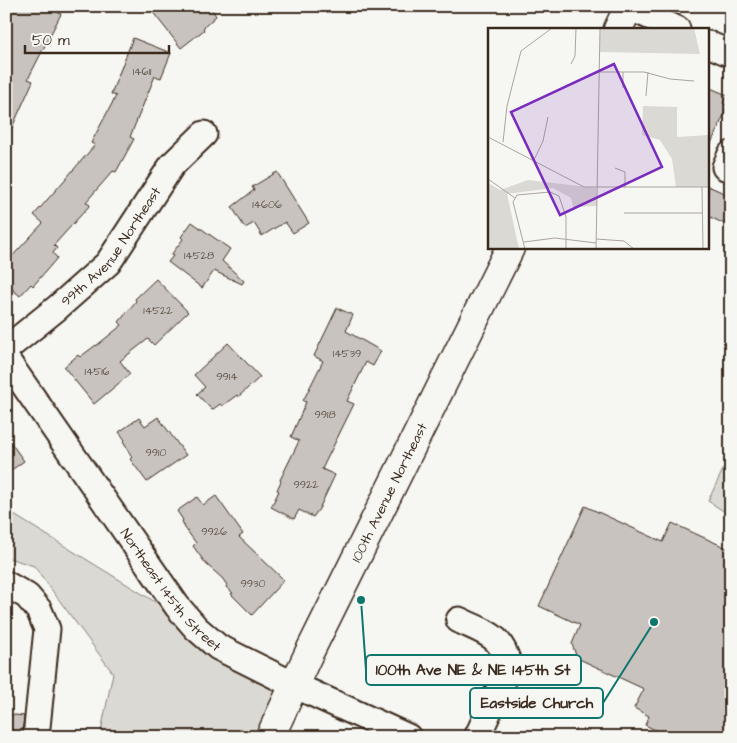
<svg xmlns="http://www.w3.org/2000/svg" width="737" height="743" font-family="'Architects Daughter',sans-serif">
  <style>
    .green { fill: #dad9d3; stroke: #8a8278 }
    .building { fill: #c8c3be; stroke: #3b2a1e }
    .lines { fill: none; stroke-linecap: round; stroke-linejoin: round }
    .minor-casing { stroke: #3b2a1e; stroke-width: 29 }
    .major-casing { stroke: #3b2a1e; stroke-width: 31 }
    .minor { stroke: #f6f6f2; stroke-width: 25 }
    .major { stroke: #f6f6f2; stroke-width: 28 }
    .labels { text-anchor: middle; stroke-width: 4; stroke-linejoin: round; paint-order: stroke }
    .number-label { font-size: 11px; fill: #5e5046 }
    .street-label { font-size: 14px; fill: #3b2a1e; stroke: #f6f6f2 }
    .inset-road { fill: none; stroke: #aba49d; stroke-width: 1 }
    .view { fill: #7b2cbf; fill-opacity: 0.15; stroke: #7b2cbf; stroke-width: 2.5 }
    .inset-edge { fill: none; stroke: #3b2a1e; stroke-width: 2.5 }
    .leader { fill: none; stroke: #0f766e; stroke-width: 2 }
    .callout-dot { fill: #0f766e; stroke: #f6f6f2; stroke-width: 2 }
    .callout { fill: #f6f6f2; stroke: #0f766e; stroke-width: 2 }
    .callout-label { font-size: 15px; text-anchor: middle; font-weight: bold; fill: #3b2a1e }
  </style>
  <rect width="100%" height="100%" fill="#f6f6f2"/>
  <filter id="ink" filterUnits="userSpaceOnUse"><feTurbulence type="fractalNoise" baseFrequency=".02" numOctaves="2"/><feDisplacementMap in="SourceGraphic" scale="10" xChannelSelector="R" yChannelSelector="G"/><feConvolveMatrix kernelMatrix="1 2 1 2 8 2 1 2 1" color-interpolation-filters="sRGB"/></filter>
  <g filter="url(#ink)">
    <g class="green">
      <polygon points="731,453 731,516 708,501"/>
      <polygon points="6,510 292,686 269,737 114,737 101,731 113,673 34,566 6,557"/>
    </g>
    <g class="building">
      <polygon points="10,6 45,6 61,14 28,79 33,81 6,141 6,14"/>
      <polygon points="148,6 210,6 216,16 203,28 204,30 181,48"/>
      <polygon points="133,38 171,53 161,78 155,76 130,137 134,139 116,172 113,171 86,202 90,205 54,245 57,248 53,253 57,258 33,286 31,284 20,296 6,284 6,263 43,223 34,215 95,145 91,143 116,96 111,94"/>
      <polygon points="708,87 727,95 723,103 728,106 708,150"/>
      <polygon points="277,172 309,223 293,233 285,222 262,236 254,223 245,228 232,207 254,190 252,187"/>
      <polygon points="708,186 731,196 731,227 708,216"/>
      <polygon points="192,222 230,249 222,261 244,281 242,284 214,271 202,288 168,262 173,256 171,255 183,239 181,237"/>
      <polygon points="156,279 188,312 154,345 148,339 120,361 130,374 94,404 64,367 78,355 80,357 96,345 96,346 122,325 119,322 136,301 135,299"/>
      <polygon points="337,308 353,315 346,331 381,351 373,366 366,362 347,401 354,404 322,469 335,475 319,509 313,517 299,510 294,519 271,507 279,491 277,490 281,481 280,480 299,441 291,437 306,402 303,401 323,361 314,356"/>
      <polygon points="228,343 260,377 238,397 237,395 222,406 220,404 212,410 197,394 205,387 194,375"/>
      <polygon points="158,417 186,455 147,482 130,459 132,457 127,449 128,449 123,441 125,440 119,432 139,418 145,426"/>
      <polygon points="6,436 24,461 6,474"/>
      <polygon points="216,496 243,534 239,537 284,580 252,615 231,594 233,593 226,587 227,585 222,578 206,564 193,546 196,543 185,528 182,521 183,520 177,511 197,497 203,505"/>
      <polygon points="585,506 663,542 672,523 731,550 731,737 670,737 645,725 649,716 634,708 644,689 577,658 572,644 580,625 539,606"/>
      <polygon points="6,714 24,716 22,733 6,731"/>
    </g>
    <g class="lines">
      <g class="minor-casing">
        <g id="minor">
          <polyline points="629,7 677,29"/>
          <polyline points="708,44 731,54"/>
          <polyline points="725,167 731,154"/>
          <path id="s1" d="M6 349 57 308 108 263 172 165 204 134"/>
          <path id="s2" d="M6 359 177 606 196 628 218 647 294 685 408 737"/>
          <polyline points="6,584 27,596 39,610 47,629 36,737"/>
          <path d="M459 620C486 633 503 635 509 668L477 737"/>
        </g>
      </g>
      <g class="major-casing">
        <g id="major">
          <polyline points="618,29 629,6"/>
          <path id="s3" d="M270 737 308 655 510 248"/>
        </g>
      </g>
      <use href="#minor" class="minor"/>
      <use href="#major" class="major"/>
    </g>
  </g>
  <g class="labels">
    <g class="number-label">
      <text x="142" y="75">14611</text>
      <text x="267" y="208">14606</text>
      <text x="199" y="259">14528</text>
      <text x="158" y="314">14522</text>
      <text x="347" y="357">14539</text>
      <text x="97" y="375">14516</text>
      <text x="227" y="380">9914</text>
      <text x="325" y="418">9918</text>
      <text x="156" y="456">9910</text>
      <text x="306" y="488">9922</text>
      <text x="214" y="535">9926</text>
      <text x="253" y="587">9930</text>
    </g>
    <g class="street-label">
      <text dy="5" stroke="none"><textPath href="#s1" startOffset="148">99th Avenue Northeast</textPath></text>
      <text dy="5" stroke="none"><textPath href="#s3" startOffset="272">100th Avenue Northeast</textPath></text>
      <text dy="5" stroke="none"><textPath href="#s2" startOffset="284">Northeast 145th Street</textPath></text>
    </g>
  </g>
  <g transform="translate(488 28)">
    <rect width="221" height="221" fill="#f6f6f2"/>
    <path d="M112 0H206L212 26 112 24ZM155 78 189 79V109L221 107V159H188L184 131 172 112 154 107ZM40 152 108 160 109 178 85 179 83 170 65 160 19 166 31 221H0V155L12 162Z" fill="#dad9d3"/>
    <path class="inset-road" d="M83 36 87 28 88 0M111 44H156L182 51 206 53M135 60V44M158 68 160 44M0 109 96 159H222M15 114 19 78 33 23 64 0M46 132 55 113 60 89M127 140 137 144V160M0 151 27 170M214 159 215 221M136 185H215M108 211 136 213 146 221M36 214 67 210 108 215M37 221 25 174 29 167 62 164 71 168 78 189V221M108 221 112 0"/>
    <path class="view" d="M126 36 174 139 72 187 23 84Z"/>
    <rect width="221" height="221" class="inset-edge"/>
  </g>
  <path class="leader" d="M361 600L366 670M654 622L603 703"/>
  <g class="callout-dot">
    <circle cx="361" cy="600" r="5"/>
    <circle cx="654" cy="622" r="5"/>
  </g>
  <g class="callout">
    <rect x="366" y="655" width="215" height="30" rx="5"/>
    <rect x="470" y="688" width="133" height="30" rx="5"/>
  </g>
  <g class="callout-label">
    <text x="473" y="675">100th Ave NE &amp; NE 145th St</text>
    <text x="537" y="708">Eastside Church</text>
  </g>
  <rect width="737" height="743" fill="none" stroke="#f6f6f2" stroke-width="25"/>
  <rect x="12" y="12" width="712" height="718" fill="none" stroke="#3b2a1e" stroke-width="2" filter="url(#ink)"/>
  <path d="M25 45v8h144v-8" fill="none" stroke="#3b2a1e" stroke-width="2.5"/>
  <text x="32" y="45" font-size="15" fill="#3b2a1e" stroke="#f6f6f2" stroke-width="4" paint-order="stroke">50 m</text>
</svg>
